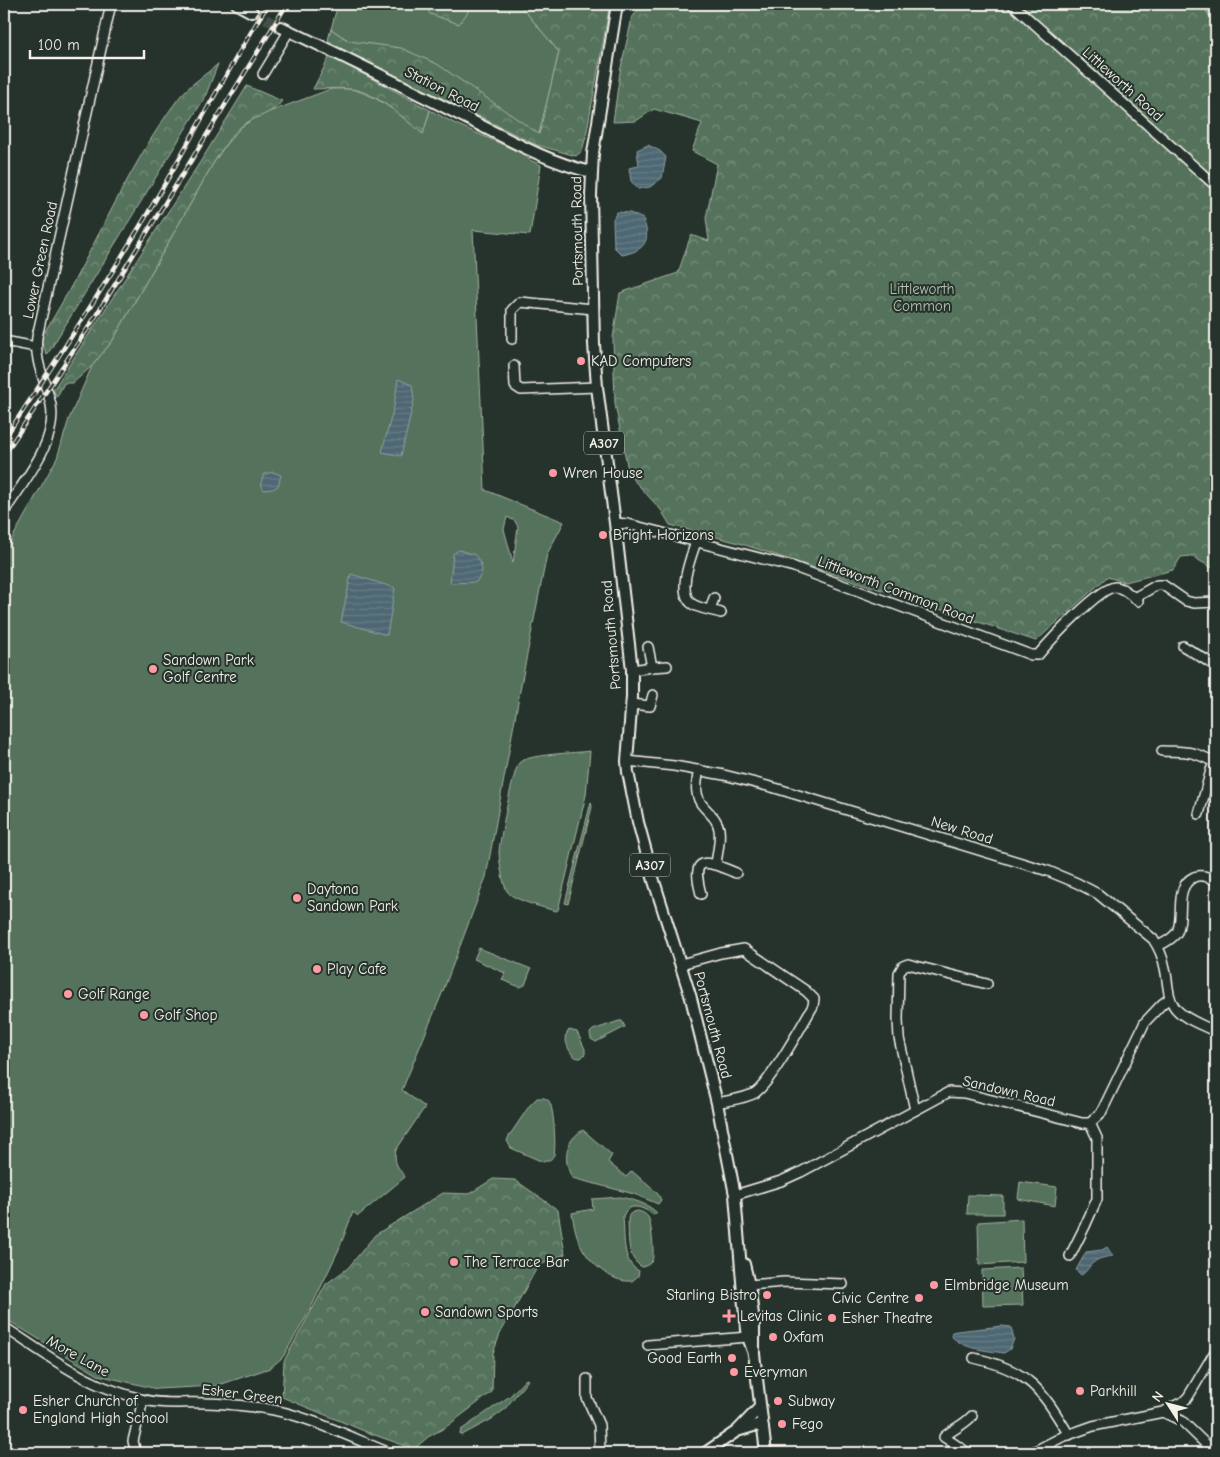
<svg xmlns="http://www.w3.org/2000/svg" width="1220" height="1457" font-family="'Comic Neue',sans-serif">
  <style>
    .green { fill: #55735b; stroke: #a4b2a2; fill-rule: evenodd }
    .forest { fill: url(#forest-crowns); stroke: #a4b2a2 }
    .water { fill: url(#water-rules); stroke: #909fa2 }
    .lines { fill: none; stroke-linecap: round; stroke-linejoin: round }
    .stream { stroke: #909fa2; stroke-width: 2.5 }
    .major-tunnel { stroke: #455049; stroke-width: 10; stroke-dasharray: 10 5; stroke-linecap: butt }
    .minor-casing { stroke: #f4f1e8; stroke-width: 12 }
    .major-casing { stroke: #f4f1e8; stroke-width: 14 }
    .minor { stroke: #26332d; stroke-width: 9 }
    .major { stroke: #26332d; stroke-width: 10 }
    .rail-casing { stroke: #f4f1e8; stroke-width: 4.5 }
    .rail { stroke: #26332d; stroke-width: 2.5; stroke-dasharray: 8; stroke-linecap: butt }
    .poi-dot { fill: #ff9aa2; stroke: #26332d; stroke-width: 2 }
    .labels { text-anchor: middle; stroke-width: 4; stroke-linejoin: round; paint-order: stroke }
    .shield { fill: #26332d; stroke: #b6b8b0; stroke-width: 1 }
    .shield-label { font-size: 14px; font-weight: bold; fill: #f4f1e8 }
    .street-label { font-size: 15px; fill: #f4f1e8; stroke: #26332d }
    .park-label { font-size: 15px; fill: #b4bfb0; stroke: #26332d }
    .poi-label { font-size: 15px; fill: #f4f1e8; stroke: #26332d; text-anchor: start }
  </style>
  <defs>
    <pattern id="forest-crowns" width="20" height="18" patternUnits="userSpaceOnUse" patternTransform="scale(1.25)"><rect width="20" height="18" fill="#55735b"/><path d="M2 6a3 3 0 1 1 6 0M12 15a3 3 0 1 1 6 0" fill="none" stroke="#768e7a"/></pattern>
    <pattern id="water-rules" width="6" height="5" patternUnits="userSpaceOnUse" patternTransform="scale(1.25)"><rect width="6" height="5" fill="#4e6873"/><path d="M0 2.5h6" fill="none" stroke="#687e87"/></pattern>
  </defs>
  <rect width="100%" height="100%" fill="#26332d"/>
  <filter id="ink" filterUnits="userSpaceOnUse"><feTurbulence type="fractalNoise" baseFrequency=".02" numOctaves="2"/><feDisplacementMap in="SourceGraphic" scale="10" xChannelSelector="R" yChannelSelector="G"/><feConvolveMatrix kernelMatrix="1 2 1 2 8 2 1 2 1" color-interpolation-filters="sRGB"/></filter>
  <g filter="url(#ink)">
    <g class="green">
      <polygon points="338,4 521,4 520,5 559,52 539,135 349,41 331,29"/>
      <path d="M331 89C340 89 350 88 358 91 382 98 403 118 423 134L430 110 456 124 522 153 530 160 541 165 530 235 473 230 485 490 564 522 547 554 522 680 486 877 443 991 402 1090 425 1107 396 1150C393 1162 398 1168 405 1177L358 1216 353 1212 339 1249 309 1312 283 1357 270 1368 216 1386 157 1389 98 1375 4 1318V553L57 458 69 419 92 366 113 340 214 162 227 143 241 127 258 116ZM507 517 515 521 518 527 513 563 504 529Z"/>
      <path d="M590 751 586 795 558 910 556 911C545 908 512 900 507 891 502 881 500 864 499 853 499 842 513 771 519 763 526 754 577 753 590 751Z"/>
      <polygon points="591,802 592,807 568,904 565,903"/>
      <polygon points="479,948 531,969 525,985 520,987 502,980 505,973 474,959"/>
      <polygon points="619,1021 622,1021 625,1027 623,1028 596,1042 591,1039 590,1033 593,1030"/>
      <path d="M569 1030 577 1032 585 1049V1054L581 1058C571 1059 567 1046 565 1037Z"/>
      <path d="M537 1098C542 1098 545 1097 549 1101 554 1108 556 1146 554 1155L550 1160 543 1162 511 1148 507 1141 509 1136 530 1105Z"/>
      <path d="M583 1130 612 1155 608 1162 626 1177 632 1171 658 1194 661 1200 658 1204 634 1194 572 1178C563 1160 564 1141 583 1130Z"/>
      <polygon points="1020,1182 1057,1187 1055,1206 1018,1199"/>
      <polygon points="968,1195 1003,1196 1003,1214 967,1214"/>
      <path d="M621 1197C634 1200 647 1203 657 1213L653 1215C644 1207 627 1201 623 1217 625 1235 621 1262 639 1271L638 1276 632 1281C614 1283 594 1267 584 1251 577 1240 574 1226 572 1213L593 1209 592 1199Z"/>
      <path d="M638 1211C642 1212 645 1213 648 1217 651 1221 655 1255 652 1261 650 1264 646 1266 642 1267 626 1258 629 1237 628 1221 628 1214 631 1212 638 1211Z"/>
      <polygon points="1022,1219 1023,1262 979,1265 978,1222"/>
      <polygon points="1021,1268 1023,1305 983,1306 982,1270"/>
      <polygon points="526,1379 528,1380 504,1410 492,1419 462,1435 460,1434 461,1430 510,1396"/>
    </g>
    <g class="forest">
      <polygon points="425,4 470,4 468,12 459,24 430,14"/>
      <polygon points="521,4 610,4 586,136 582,151 576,156 537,145 336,46 328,40 331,29 349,41 401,48 437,64 539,134 559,52 520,5"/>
      <polygon points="642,4 1216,4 1216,570 1191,556 1181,557 1173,570 1125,582 1107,577 1036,641 739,543 670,525 661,510 629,475 615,404 613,338 620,293 678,273 691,235 709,241 706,218 717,164 692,151 702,123 654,109 636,121 613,122 620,72 632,18"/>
      <path d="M330 56 430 110 423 134C405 119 380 96 357 90 344 87 327 89 313 89Z"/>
      <path d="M218 64 205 97 47 355 40 339C90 262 123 173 178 99 188 86 205 75 218 64Z"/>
      <path d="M247 86 282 101C273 114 256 116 243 125 231 134 222 150 214 162L113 340 92 366 73 383H64L57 397 53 390 204 156Z"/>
      <polygon points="493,1179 515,1180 558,1210 565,1254 538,1266 500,1334 493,1353 492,1392 446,1427 428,1437 414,1449 369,1433 282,1397 284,1361 326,1284 348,1268 375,1235 443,1193 469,1194"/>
    </g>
    <g class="water">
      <polygon points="648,145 660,151 666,157 662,178 650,187 638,189 631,181 629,168 639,166 637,150"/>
      <path d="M617 212 630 213 643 219C652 241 644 251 622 255L614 247 613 219Z"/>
      <polygon points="398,379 412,385 414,400 401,456 382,452 394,406"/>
      <path d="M273 472 281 475 278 486 273 489 264 490C260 484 261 479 265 474Z"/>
      <path d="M459 550 475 555C483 566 485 571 476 582L450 583 453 554Z"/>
      <polygon points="351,574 395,588 387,635 341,622"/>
      <path d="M1107 1247 1113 1256C1106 1257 1098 1258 1093 1263 1088 1267 1087 1272 1081 1275L1076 1270 1086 1252 1102 1250Z"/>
      <path d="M1002 1326 1011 1327 1014 1339 1010 1349 1004 1353C985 1350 966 1350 951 1336L952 1332 957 1331Z"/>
    </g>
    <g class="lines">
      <g class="stream">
        <polyline points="1202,4 1216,24"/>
        <polyline points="1207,4 1216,8"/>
      </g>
      <polyline class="major-tunnel" points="252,12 281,27"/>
      <g class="minor-casing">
        <g id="minor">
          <polyline points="1012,4 1216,186"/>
          <polyline points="263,74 289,31"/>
          <polyline points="512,339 512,310 520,302 593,309"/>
          <polyline points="4,341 36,347"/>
          <polyline points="514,366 515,386 521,390 597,387"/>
          <path d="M4 512C23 482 58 442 51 405 46 381 34 363 37 337L111 4"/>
          <path d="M615 523 628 524 794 567 1031 655H1038C1049 642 1100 587 1115 587 1123 587 1132 596 1138 601"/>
          <path d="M696 542C691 557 677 591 691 603 698 609 712 610 721 613"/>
          <polyline points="1134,598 1157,585 1163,585 1186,601 1194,603 1216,602"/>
          <polyline points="710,610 714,598"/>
          <polyline points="1183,646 1216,666"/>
          <polyline points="652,667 667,666"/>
          <polyline points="632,670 652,667 648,647"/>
          <polyline points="631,704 650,706 653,695"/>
          <path d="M1162 751C1187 752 1191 750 1214 762"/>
          <path d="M627 761 674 766 724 775 775 788 1048 871 1077 883 1098 894 1153 939C1159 948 1163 957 1165 968 1168 980 1167 999 1176 1009 1186 1020 1203 1025 1216 1032"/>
          <path d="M699 770C696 783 694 797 704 807 711 815 717 819 719 829 721 841 717 853 716 864"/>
          <polyline points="1199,814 1211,770 1216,760"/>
          <path d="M701 894C690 853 707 861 736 873"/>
          <path d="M1158 946C1164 943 1173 939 1177 932 1185 916 1173 887 1194 877 1201 874 1209 877 1216 881"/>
          <path d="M681 964 721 953 744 949 806 991 814 999 813 1006C802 1025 771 1082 755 1093 744 1099 729 1100 717 1103"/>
          <polyline points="915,1110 899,1038 898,1020 899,973 903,966 908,964 987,984"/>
          <polyline points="735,1195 781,1181 801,1172 949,1092 964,1093 1082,1123 1090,1123 1101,1113 1145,1022 1162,1004 1170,998"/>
          <polyline points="1070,1256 1085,1226 1097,1199 1097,1138 1090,1123"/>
          <polyline points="749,1285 784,1282 843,1284"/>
          <path d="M4 1327C32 1345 60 1366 91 1381 106 1389 124 1394 141 1399 161 1405 184 1402 205 1403 224 1403 243 1406 262 1408 305 1414 349 1437 390 1453"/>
          <polyline points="648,1345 748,1337"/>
          <path d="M974 1358C1029 1370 1041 1389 1069 1435"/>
          <polyline points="587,1379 587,1398 599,1425 600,1453"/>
          <polyline points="1163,1412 1184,1401 1188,1397 1216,1350"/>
          <polyline points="136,1453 133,1441 143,1400"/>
          <path d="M968 1453 944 1437C953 1429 964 1425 972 1416"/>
          <polyline points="1031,1453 1062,1437 1093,1426 1163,1412 1182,1421 1215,1453"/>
        </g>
      </g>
      <g class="major-casing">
        <g id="major">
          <polyline points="237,4 252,12"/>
          <polyline points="617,4 593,153 591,195 594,344 597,387 615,523 632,670 632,697 627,761 628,772 638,822 654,881 691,998 717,1103 735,1195 744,1306 748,1337 754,1354"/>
          <path d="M281 27C343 56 405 87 466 118 506 138 547 162 591 172"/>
          <polyline points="744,1264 749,1285 754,1322 754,1354 766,1453"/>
          <polyline points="738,1430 760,1407"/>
          <polyline points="705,1453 737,1431 757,1425 763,1428"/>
        </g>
      </g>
      <use href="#minor" class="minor"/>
      <use href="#major" class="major"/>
      <g class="rail-casing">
        <g id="rail">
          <path d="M4 439C53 366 100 293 145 218 187 147 225 74 268 4"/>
          <polyline points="4,455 92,322 287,4"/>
        </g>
      </g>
      <use href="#rail" class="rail"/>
    </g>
  </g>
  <g class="poi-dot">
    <circle cx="581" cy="361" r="5"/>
    <circle cx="553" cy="473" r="5"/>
    <circle cx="603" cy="535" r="5"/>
    <circle cx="153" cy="669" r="5"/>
    <circle cx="297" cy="898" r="5"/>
    <circle cx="317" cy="969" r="5"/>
    <circle cx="68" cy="994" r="5"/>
    <circle cx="144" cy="1015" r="5"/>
    <circle cx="454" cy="1262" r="5"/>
    <circle cx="934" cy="1285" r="5"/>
    <circle cx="767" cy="1295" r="5"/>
    <circle cx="919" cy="1298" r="5"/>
    <circle cx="425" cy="1312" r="5"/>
    <path d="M726.5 1308.5h5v5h5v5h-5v5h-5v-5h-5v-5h5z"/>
    <circle cx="832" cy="1318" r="5"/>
    <circle cx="773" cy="1337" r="5"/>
    <circle cx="732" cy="1358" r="5"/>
    <circle cx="734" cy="1372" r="5"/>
    <circle cx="1080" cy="1391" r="5"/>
    <circle cx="778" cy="1401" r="5"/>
    <circle cx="23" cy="1410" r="5"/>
    <circle cx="782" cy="1424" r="5"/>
  </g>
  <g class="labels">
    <g class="shield">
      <rect x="584" y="431.5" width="40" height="23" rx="4"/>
      <rect x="630" y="853.5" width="40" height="23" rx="4"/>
    </g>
    <g class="shield-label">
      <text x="604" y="448">A307</text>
      <text x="650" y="870">A307</text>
    </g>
    <g class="street-label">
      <text transform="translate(1123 84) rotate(42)" y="5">Littleworth Road</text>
      <text transform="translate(442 89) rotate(27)" y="5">Station Road</text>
      <text transform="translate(577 231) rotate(-91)" y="5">Portsmouth Road</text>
      <text transform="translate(40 260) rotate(-78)" y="5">Lower Green Road</text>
      <text transform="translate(896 590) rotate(21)" y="5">Littleworth Common Road</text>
      <text transform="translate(611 635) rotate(-95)" y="5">Portsmouth Road</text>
      <text transform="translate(962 830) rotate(17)" y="5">New Road</text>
      <text transform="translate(713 1025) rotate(75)" y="5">Portsmouth Road</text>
      <text transform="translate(1009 1091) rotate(13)" y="5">Sandown Road</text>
      <text transform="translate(78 1356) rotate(29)" y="5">More Lane</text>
      <text transform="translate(242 1394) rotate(7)" y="5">Esher Green</text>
    </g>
    <g class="park-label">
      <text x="922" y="294">Littleworth<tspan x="922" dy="17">Common</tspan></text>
    </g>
    <g class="poi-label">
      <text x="591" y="366">KAD Computers</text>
      <text x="563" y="478">Wren House</text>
      <text x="613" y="540">Bright Horizons</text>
      <text x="163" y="665">Sandown Park<tspan x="163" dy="17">Golf Centre</tspan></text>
      <text x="307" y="894">Daytona<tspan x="307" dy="17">Sandown Park</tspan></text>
      <text x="327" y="974">Play Cafe</text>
      <text x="78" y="999">Golf Range</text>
      <text x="154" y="1020">Golf Shop</text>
      <text x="464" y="1267">The Terrace Bar</text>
      <text x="944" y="1290">Elmbridge Museum</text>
      <text x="757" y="1300" text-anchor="end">Starling Bistro</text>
      <text x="909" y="1303" text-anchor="end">Civic Centre</text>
      <text x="435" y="1317">Sandown Sports</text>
      <text x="740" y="1321">Levitas Clinic</text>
      <text x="842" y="1323">Esher Theatre</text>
      <text x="783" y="1342">Oxfam</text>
      <text x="722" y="1363" text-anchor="end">Good Earth</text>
      <text x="744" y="1377">Everyman</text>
      <text x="1090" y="1396">Parkhill</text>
      <text x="33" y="1406">Esher Church of<tspan x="33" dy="17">England High School</tspan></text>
      <text x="788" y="1406">Subway</text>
      <text x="792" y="1429">Fego</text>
    </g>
  </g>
  <rect width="1220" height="1457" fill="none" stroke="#26332d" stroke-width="20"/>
  <rect x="10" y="10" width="1200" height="1437" fill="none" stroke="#f4f1e8" stroke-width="2" filter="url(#ink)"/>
  <g transform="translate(1168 1404) rotate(306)" stroke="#26332d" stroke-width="4" paint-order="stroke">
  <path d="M0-4L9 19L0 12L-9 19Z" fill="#f4f1e8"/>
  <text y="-8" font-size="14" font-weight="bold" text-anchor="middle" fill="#f4f1e8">N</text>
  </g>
  <path d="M30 50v8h114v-8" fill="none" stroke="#f4f1e8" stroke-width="2.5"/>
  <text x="38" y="50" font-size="15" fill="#f4f1e8" stroke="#26332d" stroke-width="4" paint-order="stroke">100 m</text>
</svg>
